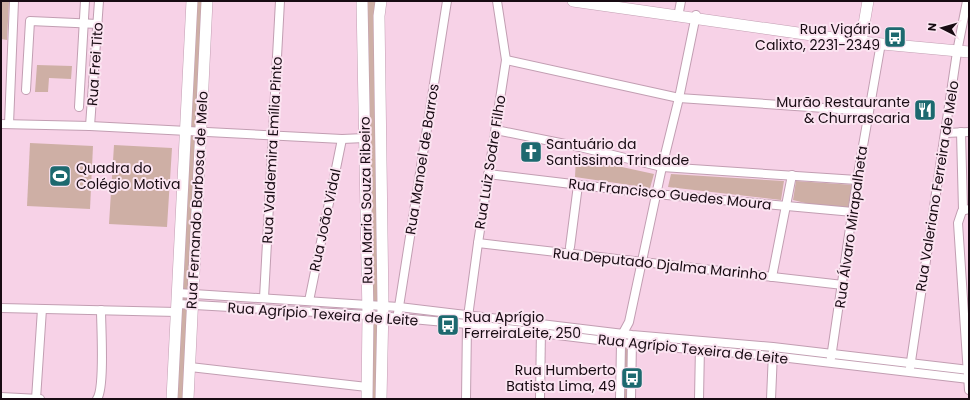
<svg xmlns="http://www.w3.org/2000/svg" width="970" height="400" font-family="Poppins,sans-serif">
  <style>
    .green { fill: #ceafa5 }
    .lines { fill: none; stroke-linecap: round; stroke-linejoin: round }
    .street-casing { stroke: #c29eb2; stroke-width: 10 }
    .secondary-casing { stroke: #c29eb2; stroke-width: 12 }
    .street { stroke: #fff; stroke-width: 8 }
    .secondary { stroke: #fff; stroke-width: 11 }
    .labels { text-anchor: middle; stroke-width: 4; stroke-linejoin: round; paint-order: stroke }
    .poi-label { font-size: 14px; fill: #180b13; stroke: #fbe4f1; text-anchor: end }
    .street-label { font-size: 14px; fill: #180b13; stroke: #fbe4f1 }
  </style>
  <rect width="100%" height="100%" fill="#f7d2e7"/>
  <g class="green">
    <polygon points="1,1 9,1 7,40 1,39"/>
    <polygon points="194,1 205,1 198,129 186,130"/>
    <polygon points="367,1 379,1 380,303 370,303"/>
    <polygon points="37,65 72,66 71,79 49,78 48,92 35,92"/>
    <polygon points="186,133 198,134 191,291 180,290"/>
    <polygon points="30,143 93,146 90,209 27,206"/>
    <polygon points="114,145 172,148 167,227 109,224"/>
    <polygon points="576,157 654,174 650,188 575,177"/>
    <polygon points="671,174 784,181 781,200 668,187"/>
    <polygon points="796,181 854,185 850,210 817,206 793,200"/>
    <polygon points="180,296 190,296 185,399 174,399"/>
    <polygon points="370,317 380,319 378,399 370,399"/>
    <polygon points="623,346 630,346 629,399 622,399"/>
  </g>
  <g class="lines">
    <g class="street-casing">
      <g id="street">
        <polyline points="678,17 681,1"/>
        <polyline points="506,60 679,98 868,111"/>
        <polyline points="26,90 30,21 98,24"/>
        <polyline points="79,107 85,1"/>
        <polyline points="1,124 90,126 342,139 365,138"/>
        <polyline points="9,124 14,1"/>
        <polyline points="90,126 99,1"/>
        <polyline points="496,130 580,147 662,167 857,180"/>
        <polyline points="961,132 963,210"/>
        <polyline points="945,133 969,132"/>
        <polyline points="488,174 656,194 853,212"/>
        <polyline points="969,209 962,211 958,223 969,390"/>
        <polyline points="478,243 843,285"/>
        <polyline points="570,247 578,185"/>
        <polyline points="772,277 792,175"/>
        <polyline points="178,293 399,307 632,335 773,347 969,370"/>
        <polyline points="264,298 280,1"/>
        <polyline points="309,301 342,139"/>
        <polyline points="177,304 368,315 467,324 631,344 772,356 969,379"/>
        <polyline points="1,308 177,312"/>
        <polyline points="398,313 447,1"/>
        <polyline points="831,358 857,180 881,43"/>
        <polyline points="190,367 367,387"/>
        <polyline points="910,368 957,52 967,1"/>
        <polyline points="1,397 40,399"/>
        <polyline points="36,399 42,309"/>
        <path d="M97 399C105 388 101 326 101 310"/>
        <polyline points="466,399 467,324 478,243 506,60 497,1"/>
        <polyline points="540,399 541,328"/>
        <polyline points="620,399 621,343 623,333 629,322 662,167 679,98 696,15"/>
        <polyline points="631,399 632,340"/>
        <polyline points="699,399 700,346"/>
        <polyline points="771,399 773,352"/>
      </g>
    </g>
    <g class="secondary-casing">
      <g id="secondary">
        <polyline points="362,1 368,315 367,399"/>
        <polyline points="573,1 861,42 969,52"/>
        <polyline points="861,42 868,1"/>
        <polyline points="172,399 192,1"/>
        <polyline points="188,399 207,1"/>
        <polyline points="381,399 383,306 379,16 381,1"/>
      </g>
    </g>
    <use href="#street" class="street"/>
    <use href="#secondary" class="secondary"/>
  </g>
  <defs>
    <g id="bus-square" transform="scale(1.15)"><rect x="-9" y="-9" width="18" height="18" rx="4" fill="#1d696f" stroke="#fbe4f1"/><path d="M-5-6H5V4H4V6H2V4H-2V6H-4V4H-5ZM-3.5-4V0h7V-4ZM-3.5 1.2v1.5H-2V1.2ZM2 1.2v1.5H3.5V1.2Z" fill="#fff"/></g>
    <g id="restaurant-square" transform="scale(1.15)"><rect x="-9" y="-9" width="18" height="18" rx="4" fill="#1d696f" stroke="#fbe4f1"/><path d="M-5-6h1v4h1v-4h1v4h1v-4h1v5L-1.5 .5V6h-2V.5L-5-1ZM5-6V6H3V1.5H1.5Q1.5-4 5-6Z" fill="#fff"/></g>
    <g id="church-square" transform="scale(1.15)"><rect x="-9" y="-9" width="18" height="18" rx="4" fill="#1d696f" stroke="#fbe4f1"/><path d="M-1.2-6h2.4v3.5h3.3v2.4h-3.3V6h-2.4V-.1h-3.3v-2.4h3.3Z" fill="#fff"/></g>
    <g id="stadium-square" transform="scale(1.15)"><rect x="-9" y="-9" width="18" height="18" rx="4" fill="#1d696f" stroke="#fbe4f1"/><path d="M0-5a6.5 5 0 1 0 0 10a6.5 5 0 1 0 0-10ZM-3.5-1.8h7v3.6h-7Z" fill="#fff"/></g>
  </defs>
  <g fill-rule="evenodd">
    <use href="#bus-square" x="895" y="37"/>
    <use href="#restaurant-square" x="925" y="110"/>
    <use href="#church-square" x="531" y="152"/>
    <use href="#stadium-square" x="60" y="176"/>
    <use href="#bus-square" x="448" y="325"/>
    <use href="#bus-square" x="632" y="378"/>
  </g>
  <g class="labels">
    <g class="poi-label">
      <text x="880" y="34">Rua Vigário<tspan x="880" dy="16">Calixto, 2231-2349</tspan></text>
      <text x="910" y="107">Murão Restaurante<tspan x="910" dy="16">&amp; Churrascaria</tspan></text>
      <text x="546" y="149" text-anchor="start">Santuário da<tspan x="546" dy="16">Santissima Trindade</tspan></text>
      <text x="76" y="173" text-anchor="start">Quadra do<tspan x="76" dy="16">Colégio Motiva</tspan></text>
      <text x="464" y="322" text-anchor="start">Rua Aprígio<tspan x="464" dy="16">FerreiraLeite, 250</tspan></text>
      <text x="616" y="375">Rua Humberto<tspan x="616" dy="16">Batista Lima, 49</tspan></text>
    </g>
    <g class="street-label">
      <text transform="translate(95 64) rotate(-86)" y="5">Rua Frei Tito</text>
      <text transform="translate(272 150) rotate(-87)" y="5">Rua Valdemira Emília Pinto</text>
      <text transform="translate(422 159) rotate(-81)" y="5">Rua Manoel de Barros</text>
      <text transform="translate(490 162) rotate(-81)" y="5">Rua Luiz Sodre Filho</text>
      <text transform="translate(937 186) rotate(-81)" y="5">Rua Valeriano Ferreira de Melo</text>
      <text transform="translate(670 194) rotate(6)" y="5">Rua Francisco Guedes Moura</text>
      <text transform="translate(197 200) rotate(-87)" y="5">Rua Fernando Barbosa de Melo</text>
      <text transform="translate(366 200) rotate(-91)" y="5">Rua Maria Souza Ribeiro</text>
      <text transform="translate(325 220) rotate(-78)" y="5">Rua João Vidal</text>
      <text transform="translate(851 227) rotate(-82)" y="5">Rua Álvaro Mirapalheta</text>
      <text transform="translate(660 264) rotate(6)" y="5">Rua Deputado Djalma Marinho</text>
      <text transform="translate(323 314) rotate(4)" y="5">Rua Agrípio Texeira de Leite</text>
      <text transform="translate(693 349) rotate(6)" y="5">Rua Agrípio Texeira de Leite</text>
    </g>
  </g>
  <rect width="970" height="400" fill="none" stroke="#180b13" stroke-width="4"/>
  <g transform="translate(942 28) rotate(276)" stroke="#fbe4f1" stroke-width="3" paint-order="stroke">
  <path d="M0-3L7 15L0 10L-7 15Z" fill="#180b13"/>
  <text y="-6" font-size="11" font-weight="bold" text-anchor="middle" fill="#180b13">N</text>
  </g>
</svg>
